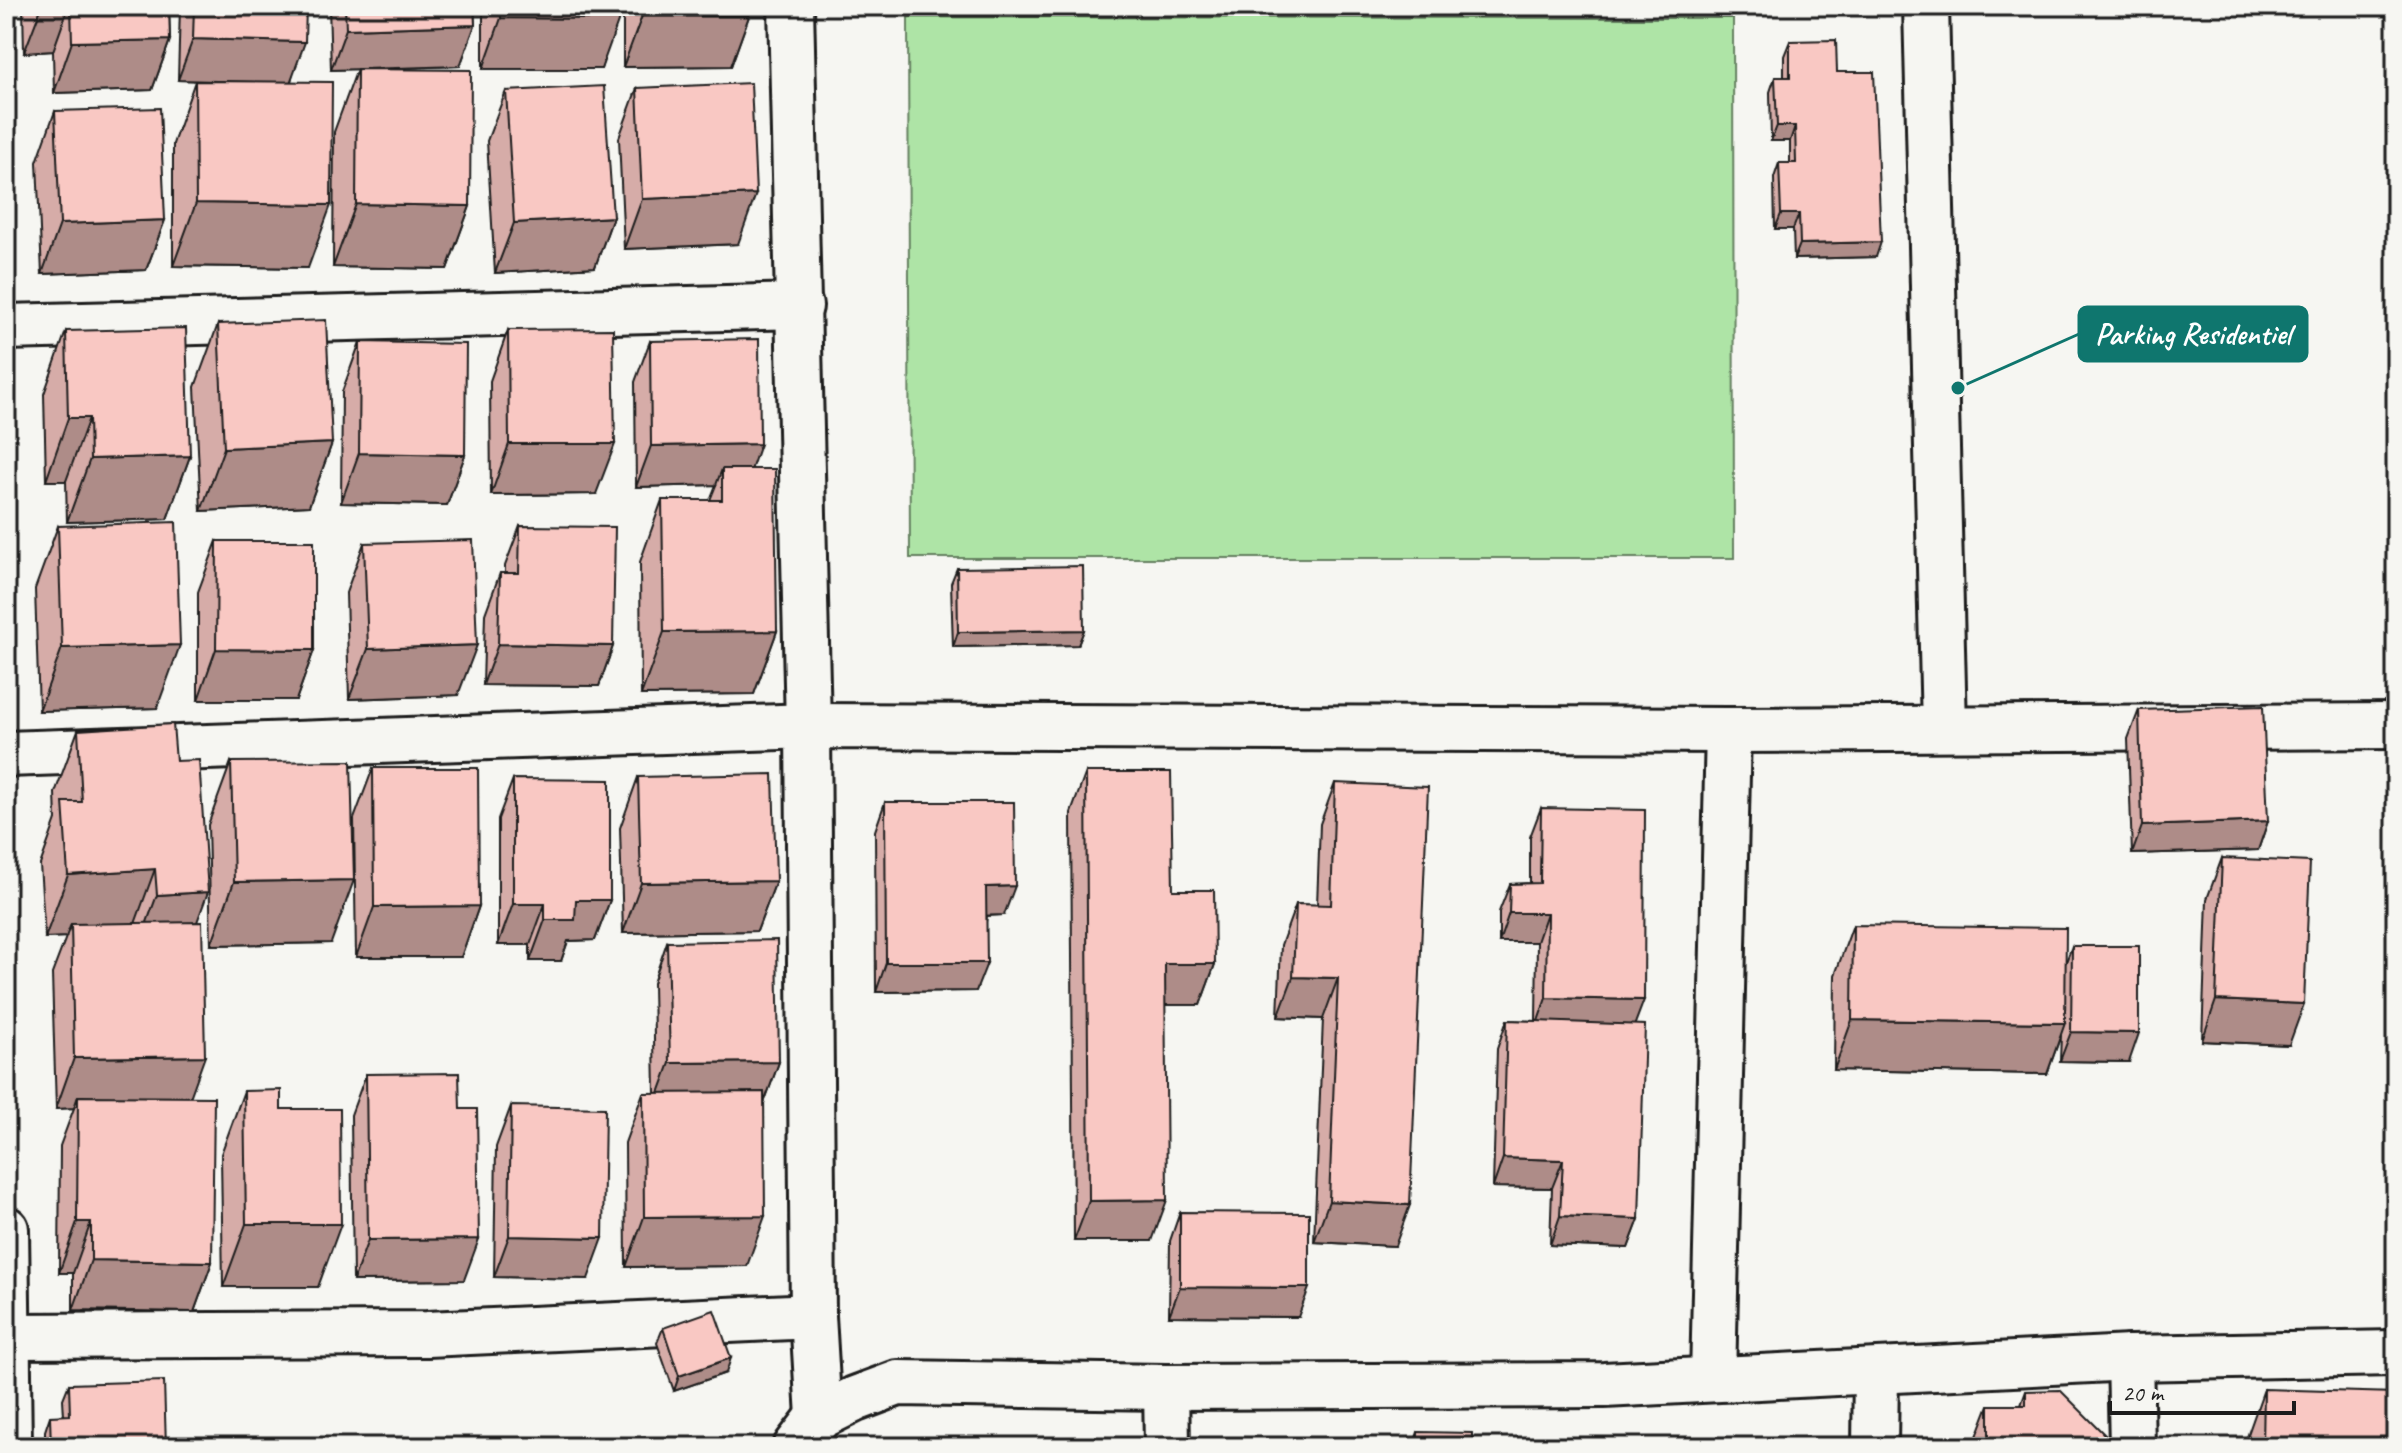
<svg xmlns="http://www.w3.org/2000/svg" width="2402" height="1453" font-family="Caveat,sans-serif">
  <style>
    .green { fill: #aee4a6; stroke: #658061; stroke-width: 2 }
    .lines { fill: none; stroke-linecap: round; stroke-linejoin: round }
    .minor-casing { stroke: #1c1c1c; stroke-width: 50 }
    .minor { stroke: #f6f6f2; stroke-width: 44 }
    .wall { fill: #d6aca8; stroke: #1c1c1c; stroke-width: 2 }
    .shaded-wall { fill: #ae8c88; stroke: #1c1c1c; stroke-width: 2 }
    .building { fill: #f9c8c3; stroke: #1c1c1c; stroke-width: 2 }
    .leader { fill: none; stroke: #0f766e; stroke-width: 3 }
    .callout-dot { fill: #0f766e; stroke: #f6f6f2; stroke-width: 3 }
    .callout { fill: #0f766e; stroke: #0f766e; stroke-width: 3 }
    .callout-label { font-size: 30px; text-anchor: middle; font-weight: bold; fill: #fff }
  </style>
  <rect width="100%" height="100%" fill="#f6f6f2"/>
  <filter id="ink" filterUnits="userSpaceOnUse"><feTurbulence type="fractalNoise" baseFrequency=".0125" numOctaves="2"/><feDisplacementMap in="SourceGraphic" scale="16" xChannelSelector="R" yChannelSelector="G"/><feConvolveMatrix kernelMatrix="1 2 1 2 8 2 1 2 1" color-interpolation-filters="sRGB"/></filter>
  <g filter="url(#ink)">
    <polygon class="green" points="908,17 1733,18 1734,558 910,558"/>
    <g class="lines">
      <g class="minor-casing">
        <g id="minor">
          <polyline points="791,6 808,726 813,1316 819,1417"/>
          <polyline points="1926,6 1944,728"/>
          <polyline points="6,327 800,306"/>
          <polyline points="6,754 808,726 1728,730 2396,726"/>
          <polyline points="6,1229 9,1447"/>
          <polyline points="6,1336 427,1334 813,1316"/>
          <polyline points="2130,1358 2132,1447"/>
          <polyline points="1713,1379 1728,730"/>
          <polyline points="1166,1387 1167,1447"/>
          <polyline points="796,1447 819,1417 855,1399 898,1383 1166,1387 1604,1385 2130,1358 2396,1353"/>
          <polyline points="1875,1447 1876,1372"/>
        </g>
      </g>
      <use href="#minor" class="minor"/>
    </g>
    <g class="wall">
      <polygon points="23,6 169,6 170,40 152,90 54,93 53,51 24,53"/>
      <polygon points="180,6 306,6 291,82 308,268 173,266 173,144 195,81 252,82 178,80"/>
      <polygon points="329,6 474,6 475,25 460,66 368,69 470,206 447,269 333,267 334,132 357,69 331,70"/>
      <polygon points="483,6 619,6 601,69 483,69"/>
      <polygon points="623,6 749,6 749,16 731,66 623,67"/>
      <polygon points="1790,41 1837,72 1876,257 1794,259 1793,229 1775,229 1774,178 1779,163 1790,163 1790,141 1771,141 1770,92 1775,77 1784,77 1784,56"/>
      <polygon points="637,88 738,244 624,249 619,138"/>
      <polygon points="506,91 613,217 595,267 495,273 487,141"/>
      <polygon points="55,111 165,220 146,270 42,274 37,162"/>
      <polygon points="218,324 332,443 309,506 201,511 195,387"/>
      <polygon points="508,330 596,494 491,495 490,381"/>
      <polygon points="66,331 190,456 167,519 67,522 66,481 46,481 44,394"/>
      <polygon points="650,341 751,469 777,631 754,694 641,695 640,562 662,500 710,500 716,485 636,487 635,382"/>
      <polygon points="360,342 465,455 447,505 341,503 342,392"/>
      <polygon points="58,526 157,708 39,711 35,589"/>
      <polygon points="520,526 613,646 599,686 483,685 485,614 500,573 505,573 505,566"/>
      <polygon points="217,541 314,650 296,700 198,700 198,592"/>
      <polygon points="364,543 458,695 349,699 346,593"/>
      <polygon points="957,568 1084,630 1078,645 953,647 951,583"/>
      <polygon points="2139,710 2268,821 2258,850 2132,854 2128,739"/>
      <polygon points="78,730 176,761 197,922 190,1097 212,1262 194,1312 73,1310 73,1273 59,1273 60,1146 74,1108 56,1109 52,974 66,937 45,938 40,865 56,820 55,793"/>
      <polygon points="231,762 331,943 211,945 208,825"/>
      <polygon points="373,768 479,906 461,957 356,957 354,819"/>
      <polygon points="1086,772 1173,890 1215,964 1200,1005 1165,1005 1152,1241 1074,1241 1071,813"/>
      <polygon points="638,777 776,881 757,931 623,933 620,828"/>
      <polygon points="513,779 610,900 595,940 568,941 561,961 530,961 530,945 498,945 498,819"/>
      <polygon points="1335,783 1395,1246 1314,1242 1323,1019 1278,1017 1281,945 1296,904 1317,905 1320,824"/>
      <polygon points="885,802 1004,915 987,916 976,991 876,992 875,831"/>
      <polygon points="1541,808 1634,1025 1639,1219 1628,1248 1550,1245 1552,1188 1493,1187 1497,1049 1507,1020 1536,1021 1537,942 1499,942 1499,912 1510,884 1530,883 1530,837"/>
      <polygon points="2222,858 2289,1045 2202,1041 2207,899"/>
      <polygon points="1853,925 2066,962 2072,946 2129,1062 2060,1061 2061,1035 2047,1074 1834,1070 1835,975"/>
      <polygon points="667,942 779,1062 764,1103 747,1266 626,1267 625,1143 643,1093 655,1093 653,983"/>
      <polygon points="366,1074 460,1109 464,1280 353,1281 351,1115"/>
      <polygon points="244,1091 281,1109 318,1287 223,1287 221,1154"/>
      <polygon points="511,1106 588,1279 494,1277 496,1147"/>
      <polygon points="1180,1212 1298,1317 1169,1316 1170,1241"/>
      <polygon points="663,1328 726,1373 674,1391 657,1343"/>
      <polygon points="69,1384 166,1447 45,1447 45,1431 50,1416 64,1416 63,1399"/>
      <polygon points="2264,1389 2396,1447 2246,1447 2246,1440"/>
      <polygon points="2026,1391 2117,1447 1973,1447 1989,1405 2021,1405"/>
      <polygon points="1418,1432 1472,1447 1413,1447"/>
    </g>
    <g class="shaded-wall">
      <polygon points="42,6 69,6 53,51 24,53"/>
      <polygon points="642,16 749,16 731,66 623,67"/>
      <polygon points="501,18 619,19 601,69 483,69"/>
      <polygon points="475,25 460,66 331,70 346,29"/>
      <polygon points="193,39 305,42 290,83 178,80"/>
      <polygon points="170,40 152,90 54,93 72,42"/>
      <polygon points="1777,126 1795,126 1790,141 1771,141"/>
      <polygon points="756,194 738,244 624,249 642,199"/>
      <polygon points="196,203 331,205 308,268 173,266"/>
      <polygon points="356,204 470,206 447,269 333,267"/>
      <polygon points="1781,214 1799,214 1793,229 1775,229"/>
      <polygon points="613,217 595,267 495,273 514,223"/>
      <polygon points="165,220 146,270 42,274 60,224"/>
      <polygon points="1881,242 1876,257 1794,259 1800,244"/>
      <polygon points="68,418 89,418 66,481 46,481"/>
      <polygon points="332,443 309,506 201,511 224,448"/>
      <polygon points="509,444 615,444 596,494 491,495"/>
      <polygon points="760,444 746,485 722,469 716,485 636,487 651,446"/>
      <polygon points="359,453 465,455 447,505 341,503"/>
      <polygon points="190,456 167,519 67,522 90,459"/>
      <polygon points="1084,630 1078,645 953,647 958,632"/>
      <polygon points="777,631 754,694 641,695 664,632"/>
      <polygon points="498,644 613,646 599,686 483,685"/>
      <polygon points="180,645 157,708 39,711 62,648"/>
      <polygon points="477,645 458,695 349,699 368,649"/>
      <polygon points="216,649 314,650 296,700 198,700"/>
      <polygon points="2268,821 2258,850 2132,854 2142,826"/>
      <polygon points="155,869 132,932 71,924 66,937 45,938 68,875"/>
      <polygon points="354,880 331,943 211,945 234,882"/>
      <polygon points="776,881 757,931 623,933 641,883"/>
      <polygon points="1015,886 1004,915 976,916 986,887"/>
      <polygon points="208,892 185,955 134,958 157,895"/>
      <polygon points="576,900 610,900 595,940 568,941 561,961 530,961 545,920"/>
      <polygon points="513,904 545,904 530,945 498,945"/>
      <polygon points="479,906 461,957 356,957 374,907"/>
      <polygon points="1509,913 1547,913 1537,942 1499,942"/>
      <polygon points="886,963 987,963 976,991 876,992"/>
      <polygon points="1165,964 1215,964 1200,1005 1150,1005"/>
      <polygon points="1293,977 1338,978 1323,1019 1278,1017"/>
      <polygon points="1546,998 1644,1000 1633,1029 1536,1027"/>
      <polygon points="2216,1000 2304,1004 2289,1045 2202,1041"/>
      <polygon points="1852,1020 2065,1023 2047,1074 1834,1070"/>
      <polygon points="2071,1032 2139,1033 2129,1062 2060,1061"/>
      <polygon points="205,1056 187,1106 78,1096 74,1108 56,1109 74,1058"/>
      <polygon points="779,1062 764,1103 655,1104 670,1063"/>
      <polygon points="1503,1158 1563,1160 1552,1188 1493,1187"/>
      <polygon points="1167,1200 1152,1241 1074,1241 1089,1201"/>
      <polygon points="1329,1201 1410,1205 1395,1246 1314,1242"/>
      <polygon points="765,1216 747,1266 626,1267 644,1217"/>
      <polygon points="1560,1216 1639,1219 1628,1248 1550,1245"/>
      <polygon points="77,1222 91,1222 73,1273 59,1273"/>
      <polygon points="246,1224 341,1224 318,1287 223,1287"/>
      <polygon points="509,1236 603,1238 588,1279 494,1277"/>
      <polygon points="479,1239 464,1280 353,1281 368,1240"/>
      <polygon points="91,1260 212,1262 194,1312 73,1310"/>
      <polygon points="1180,1287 1309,1288 1298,1317 1169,1316"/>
      <polygon points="731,1358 726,1373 674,1391 679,1376"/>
    </g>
    <g class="building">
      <polygon points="71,6 169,6 170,40 72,42"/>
      <polygon points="194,6 306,6 305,42 193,39"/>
      <polygon points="345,6 474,6 475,25 346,29"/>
      <polygon points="501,6 619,6 619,19 501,18"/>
      <rect x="642" y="6" width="107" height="10"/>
      <polygon points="1836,40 1837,72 1874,72 1881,242 1800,244 1799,214 1781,214 1779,163 1796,163 1795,126 1777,126 1775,77 1790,77 1790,41"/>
      <polygon points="357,69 471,70 470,206 356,204"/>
      <polygon points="195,81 332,82 331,205 196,203"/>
      <polygon points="751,83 756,194 642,199 637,88"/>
      <polygon points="604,86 613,217 514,223 506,91"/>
      <polygon points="160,108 165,220 60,224 55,111"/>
      <polygon points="326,320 332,443 224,448 218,324"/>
      <polygon points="186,328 190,456 90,459 89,418 68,418 66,331"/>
      <polygon points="613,329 615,444 509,444 508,330"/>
      <polygon points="759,339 760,444 651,446 650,341"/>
      <polygon points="360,342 466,344 465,455 359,453"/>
      <polygon points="722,469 775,469 777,631 664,632 662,500 722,500"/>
      <polygon points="176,522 180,645 62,648 58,526"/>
      <polygon points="520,526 615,527 613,646 498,644 500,573 519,573"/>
      <polygon points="473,540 477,645 368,649 364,543"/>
      <polygon points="217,541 314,541 314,650 216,649"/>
      <polygon points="1083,566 1084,630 958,632 957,568"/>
      <polygon points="2263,706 2268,821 2142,826 2139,710"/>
      <polygon points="173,724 176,761 199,760 208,892 157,895 155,869 68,875 63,802 82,802 78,730"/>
      <polygon points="351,761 354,880 234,882 231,762"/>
      <polygon points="373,768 478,768 479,906 374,907"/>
      <polygon points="1086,772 1171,772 1173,890 1214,890 1215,964 1165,964 1167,1200 1089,1201"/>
      <polygon points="773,774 776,881 641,883 638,777"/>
      <polygon points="513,779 610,780 610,900 576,900 575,920 545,920 545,904 513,904"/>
      <polygon points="1335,783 1428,787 1410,1205 1329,1201 1338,978 1293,977 1296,904 1331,905"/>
      <polygon points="885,802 1014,802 1015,886 986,887 987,963 886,963"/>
      <polygon points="1541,808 1645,810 1644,1000 1546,998 1547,913 1509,913 1510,884 1540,883"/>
      <polygon points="2222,858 2310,862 2304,1004 2216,1000"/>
      <polygon points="202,922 205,1056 74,1058 71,924"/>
      <polygon points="1853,925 2066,928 2065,1023 1852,1020"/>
      <polygon points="777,940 779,1062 670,1063 667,942"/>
      <polygon points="2072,946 2139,946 2139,1033 2071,1032"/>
      <polygon points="1507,1020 1645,1025 1639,1219 1560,1216 1563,1160 1503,1158"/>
      <polygon points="459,1073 460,1109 477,1109 479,1239 368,1240 366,1074"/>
      <polygon points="281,1090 281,1109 340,1109 341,1224 246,1224 244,1091"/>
      <polygon points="764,1092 765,1216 644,1217 643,1093"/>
      <polygon points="78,1096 214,1097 212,1262 91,1260 91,1222 77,1222"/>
      <polygon points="511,1106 605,1108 603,1238 509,1236"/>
      <polygon points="1180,1212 1309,1213 1309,1288 1180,1287"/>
      <polygon points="714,1310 731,1358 679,1376 663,1328"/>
      <polygon points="164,1381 166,1447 51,1447 50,1416 70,1415 69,1384"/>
      <polygon points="2264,1389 2396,1393 2396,1447 2263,1447"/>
      <polygon points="2060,1390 2117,1447 1989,1447 1989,1405 2026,1405 2026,1391"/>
      <polygon points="1418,1432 1472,1433 1472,1447 1418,1447"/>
    </g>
  </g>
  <path class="leader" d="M1958 388L2079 334"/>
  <circle class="callout-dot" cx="1958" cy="388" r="8"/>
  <rect class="callout" x="2079" y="307" width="228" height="54" rx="8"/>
  <g class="callout-label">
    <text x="2193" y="344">Parking Residentiel</text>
  </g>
  <rect width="2402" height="1453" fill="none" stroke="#f6f6f2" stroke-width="32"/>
  <rect x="16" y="16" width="2370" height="1421" fill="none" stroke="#1c1c1c" stroke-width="3" filter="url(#ink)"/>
  <path d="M2110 1401v12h184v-12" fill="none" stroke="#1c1c1c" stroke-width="4"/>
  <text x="2122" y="1401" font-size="24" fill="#1c1c1c" stroke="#f6f6f2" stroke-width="6" paint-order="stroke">20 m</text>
</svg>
